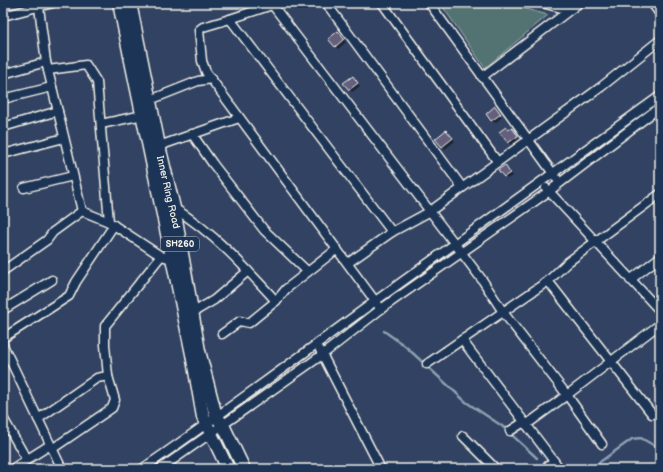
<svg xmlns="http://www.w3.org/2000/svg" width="663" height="472" font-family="'Balsamiq Sans',sans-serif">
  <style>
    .green { fill: #527372; stroke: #a3b2ad }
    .shadow { fill: #0007 }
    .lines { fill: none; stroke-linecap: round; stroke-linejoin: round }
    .stream { stroke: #8ca0b1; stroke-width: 2.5 }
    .building { fill: #635f7b; stroke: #f4f1e8 }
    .minor-casing { stroke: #f4f1e8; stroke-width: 11 }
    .highway-casing { stroke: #f4f1e8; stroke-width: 15 }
    .minor { stroke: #1d3557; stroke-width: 8 }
    .highway { stroke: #1d3557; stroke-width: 12 }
    .labels { text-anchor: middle; stroke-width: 4; stroke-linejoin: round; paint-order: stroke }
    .shield { fill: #1d3557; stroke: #b4b9bc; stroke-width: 1 }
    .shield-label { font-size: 9px; font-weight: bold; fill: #f4f1e8 }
    .street-label { font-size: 10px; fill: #f4f1e8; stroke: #1d3557 }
  </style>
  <rect width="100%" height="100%" fill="#324262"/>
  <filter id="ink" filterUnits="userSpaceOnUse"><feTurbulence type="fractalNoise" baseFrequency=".025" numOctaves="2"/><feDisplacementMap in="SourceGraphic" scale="8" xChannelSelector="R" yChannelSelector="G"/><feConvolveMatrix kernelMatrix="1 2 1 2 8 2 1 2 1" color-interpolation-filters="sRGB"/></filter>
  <g filter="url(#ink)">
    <polygon class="green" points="440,3 504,3 548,15 485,68"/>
    <g class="shadow">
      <polygon points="340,35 346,42 338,49 335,46"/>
      <polygon points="355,80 360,86 352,92 349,89"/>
      <polygon points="497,110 502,117 495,123 492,120"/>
      <polygon points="509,131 514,132 519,139 511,145 509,142"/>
      <polygon points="448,134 455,141 445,149 443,146"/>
      <polygon points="507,169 512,176 507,179 500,170"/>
    </g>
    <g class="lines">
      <g class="stream">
        <polyline points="384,331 405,346 466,402 502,426 537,458"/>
        <polyline points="590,469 632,439 641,438 660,449"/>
      </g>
    </g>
    <g class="building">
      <polygon points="338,31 344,39 335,47 328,39"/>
      <polygon points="353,76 358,83 349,90 343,83"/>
      <polygon points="495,106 501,114 491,121 486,114"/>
      <polygon points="506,127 508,130 512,128 518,136 508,143 499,132"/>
      <polygon points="446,130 453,138 442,147 435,139"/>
      <polygon points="505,165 510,173 504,177 498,170"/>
    </g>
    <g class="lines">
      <g class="minor-casing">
        <g id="minor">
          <polyline points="271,3 455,244 483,281 503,312 567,395 526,425"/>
          <polyline points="326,3 462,187"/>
          <polyline points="382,3 497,161"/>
          <polyline points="429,3 557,179"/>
          <polyline points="542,3 569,10"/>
          <polyline points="652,3 660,14"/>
          <polyline points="39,7 46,62 82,211 109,222 161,256 172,259"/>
          <polyline points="3,16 53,3"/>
          <polyline points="230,19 272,5"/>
          <polyline points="48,70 86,65 97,82 109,222"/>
          <polyline points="3,74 46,62"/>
          <polyline points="482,77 579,3"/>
          <polyline points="3,99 52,87"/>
          <polyline points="150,100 198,81 212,79"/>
          <polyline points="101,124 143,115"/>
          <polyline points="3,127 58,111"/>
          <polyline points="192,134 213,164 264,230 307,271"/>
          <polyline points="159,146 239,118"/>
          <polyline points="3,154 64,138"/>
          <polyline points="24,188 73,176"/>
          <polyline points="546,188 660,311"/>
          <path d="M174 208C214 233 244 266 276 301L286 289 337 249"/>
          <polyline points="348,263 392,232 429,212 601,87 660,40"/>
          <polyline points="3,271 47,240 53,232 82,211"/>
          <polyline points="630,280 660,257"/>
          <polyline points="548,281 652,414"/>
          <polyline points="381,309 206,72 202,61 199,30 203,27 230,19 392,232"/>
          <polyline points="3,310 52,280"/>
          <polyline points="192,313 214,300 248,271"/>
          <polyline points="222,334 240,321 249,323 276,301"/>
          <polyline points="3,338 69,296 76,282 114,225"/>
          <polyline points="3,345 62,469"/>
          <polyline points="320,350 381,469"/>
          <polyline points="427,364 463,339"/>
          <polyline points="3,418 27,460"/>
          <polyline points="38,419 97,378 108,376"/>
          <polyline points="510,431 524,422"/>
          <polyline points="463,436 496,469"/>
          <polyline points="602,444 567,395 660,324"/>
          <polyline points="52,449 112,408 115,400 108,376 105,345 105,326 161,256"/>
          <polyline points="12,469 50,445"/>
          <path d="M142 469C221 415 297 358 374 302 469 233 565 165 660 96"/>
          <polyline points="160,469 322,355 381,309 548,192 660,107"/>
          <polyline points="544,469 554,461"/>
          <polyline points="560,469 462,340 548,281 568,262 660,194"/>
        </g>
      </g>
      <g class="highway-casing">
        <g id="highway">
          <polyline points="119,3 192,354 203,417 228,469"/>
          <polyline points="130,3 159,146 174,208 199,351 216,416 223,425 244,469"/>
        </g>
      </g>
      <use href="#minor" class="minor"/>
      <use href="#highway" class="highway"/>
    </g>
  </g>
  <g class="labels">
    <rect class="shield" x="161" y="237" width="38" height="14" rx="3"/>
    <g class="shield-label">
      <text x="180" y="247">SH260</text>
    </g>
    <g class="street-label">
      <text transform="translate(169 192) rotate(77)" y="4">Inner Ring Road</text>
    </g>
  </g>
  <rect width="663" height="472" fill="none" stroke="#1d3557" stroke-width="16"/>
  <rect x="8" y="8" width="647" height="456" fill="none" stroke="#f4f1e8" stroke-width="1.5" filter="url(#ink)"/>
</svg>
